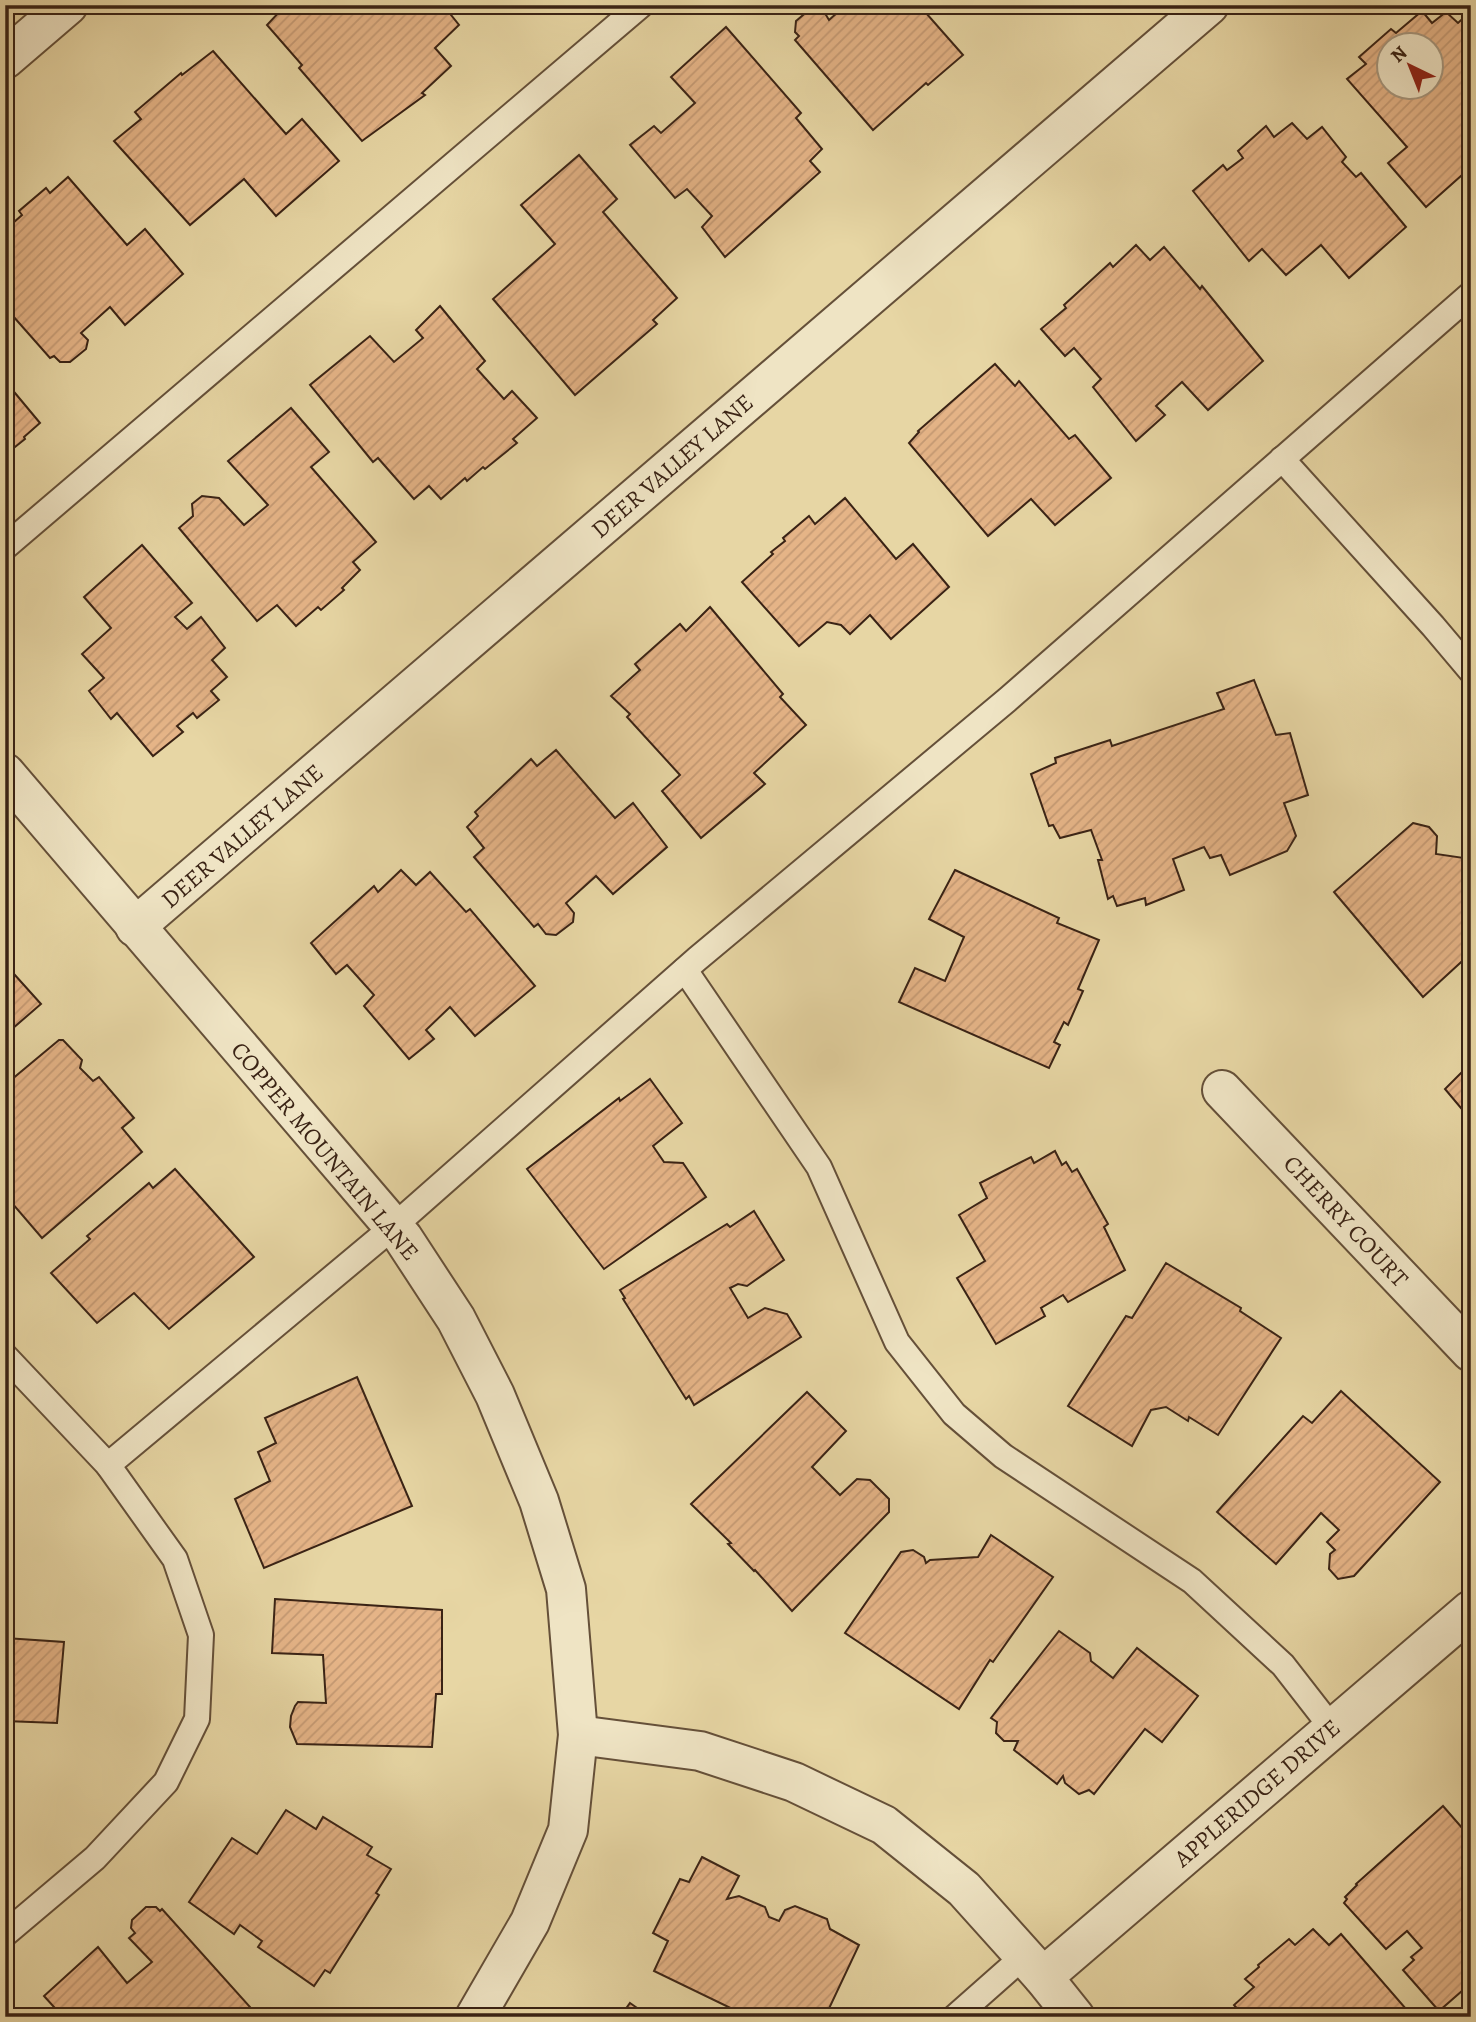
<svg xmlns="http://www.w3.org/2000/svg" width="1476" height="2022" font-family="Alegreya,serif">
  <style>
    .building { fill: url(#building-hatch); stroke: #3a2315; stroke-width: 2; fill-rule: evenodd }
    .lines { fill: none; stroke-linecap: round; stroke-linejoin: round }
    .lane-casing { stroke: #655039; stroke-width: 28 }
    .street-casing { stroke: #655039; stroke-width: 42 }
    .lane { stroke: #efe4c4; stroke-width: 24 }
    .street { stroke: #efe4c4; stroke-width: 38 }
    .labels { text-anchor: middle; stroke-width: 5; stroke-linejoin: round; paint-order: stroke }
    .street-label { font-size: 24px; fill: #3a2315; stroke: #efe4c4 }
  </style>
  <defs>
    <pattern id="building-hatch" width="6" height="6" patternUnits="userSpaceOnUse" patternTransform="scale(1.75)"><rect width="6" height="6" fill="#e5b487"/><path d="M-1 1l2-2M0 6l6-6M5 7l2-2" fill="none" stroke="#c59a74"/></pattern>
  </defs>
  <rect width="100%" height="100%" fill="#e7d6a4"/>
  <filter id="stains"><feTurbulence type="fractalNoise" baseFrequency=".00286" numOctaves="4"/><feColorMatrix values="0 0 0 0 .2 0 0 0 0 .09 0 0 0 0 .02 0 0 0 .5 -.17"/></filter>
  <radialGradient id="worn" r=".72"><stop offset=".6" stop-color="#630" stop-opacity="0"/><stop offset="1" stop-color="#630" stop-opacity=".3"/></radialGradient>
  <g class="building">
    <polygon points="280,5 443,5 459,25 435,48 451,66 422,93 425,95 362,141 299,68 302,65 267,25 283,8"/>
    <polygon points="846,5 919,5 963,55 928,85 926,83 873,130 795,40 799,36 795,32 796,21 809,10 823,10 829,20"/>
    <path d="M1422 11 1432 23 1446 12 1458 23 1469 13 1471 15V167L1426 207 1388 163 1407 147 1347 79 1366 64 1359 57 1391 29 1396 33ZM1388 46H1430V88H1388Z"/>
    <polygon points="726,27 801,113 796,118 822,149 810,161 820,172 725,257 702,227 712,216 687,189 675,198 630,145 654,126 661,133 695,103 671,77"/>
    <polygon points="213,51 286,134 302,119 339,161 276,216 244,179 190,225 114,141 141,119 135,112 181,73 182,75"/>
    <polygon points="1292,123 1307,139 1322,127 1346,157 1342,162 1356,177 1361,173 1406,227 1349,278 1321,245 1286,275 1262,249 1249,261 1193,191 1223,165 1227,170 1243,158 1238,151 1266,126 1274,137"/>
    <polygon points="579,155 617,199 603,212 677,298 653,320 657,324 575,395 493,299 555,244 521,205"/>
    <polygon points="68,177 127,245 145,229 183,274 125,325 110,307 81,333 88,340 86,349 70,362 60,362 54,356 50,358 5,307 5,230 22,215 19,211 46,188 50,193"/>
    <polygon points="1136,245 1150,260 1164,247 1200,289 1202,286 1263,361 1208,410 1182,382 1156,406 1165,415 1136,441 1093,387 1101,379 1074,348 1065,356 1041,329 1066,308 1064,305 1110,263 1113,267"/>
    <polygon points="440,306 485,361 477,369 504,399 512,391 537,418 513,439 517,443 485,469 483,467 467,481 465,478 441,499 429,486 414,499 378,458 373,462 310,385 370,336 394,362 423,338 416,330"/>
    <polygon points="995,364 1015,386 1019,381 1069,439 1075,435 1111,478 1055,525 1031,499 988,536 909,443 919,432 918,431"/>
    <polygon points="5,381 40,423 24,437 25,439 5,455"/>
    <polygon points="291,408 329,452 311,467 376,542 353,562 360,570 342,588 344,590 321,610 318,607 296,626 277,605 257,621 179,528 193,516 192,504 202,496 219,498 244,525 268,505 228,461"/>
    <polygon points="845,498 896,559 913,544 949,587 891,639 870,615 850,634 841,625 827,622 799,646 742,582 773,554 771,552 785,541 783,538 809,516 815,524"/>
    <polygon points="142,545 192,603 175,617 187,629 201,617 225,648 212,660 227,677 211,691 219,700 197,718 193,713 177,726 183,732 153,756 117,713 111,719 89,691 104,678 82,654 111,628 84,597"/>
    <polygon points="710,607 783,694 780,697 806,725 754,773 765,784 701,838 662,791 680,775 627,717 630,714 611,696 640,670 635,664 680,624 686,631"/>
    <polygon points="1254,680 1276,735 1290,733 1308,795 1284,803 1296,836 1287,851 1230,875 1221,855 1210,858 1204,847 1173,859 1184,890 1146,905 1145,898 1117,906 1113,896 1108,899 1098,860 1102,860 1091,830 1060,838 1053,825 1049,826 1031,774 1056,763 1055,758 1110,740 1112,746 1224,709 1217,693"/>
    <polygon points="556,750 615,818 633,803 667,847 613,894 596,876 566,903 574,913 573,922 556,935 546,934 538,924 534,927 474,857 484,848 467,827 478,816 475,812 531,759 537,766"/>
    <polygon points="1413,823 1429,827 1437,836 1436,854 1471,859 1471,953 1423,997 1334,892"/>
    <polygon points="401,870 416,885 430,872 466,912 470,909 535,986 475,1036 450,1007 426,1030 434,1039 409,1059 364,1006 374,995 347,965 336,974 311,943 374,886 378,892"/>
    <polygon points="955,870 1059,918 1057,923 1099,940 1078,989 1083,991 1068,1025 1064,1022 1054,1042 1060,1045 1049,1068 899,1002 915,968 945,981 964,937 929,919"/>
    <polygon points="5,964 41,1004 5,1035"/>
    <polygon points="59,1040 63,1040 82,1060 80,1068 93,1081 99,1077 134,1118 122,1128 142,1152 42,1238 5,1195 5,1085"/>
    <polygon points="1471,1058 1471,1120 1445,1089 1469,1065 1466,1062"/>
    <polygon points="650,1079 682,1123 653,1146 664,1162 683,1163 706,1197 604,1269 527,1169 619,1098 620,1101"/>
    <polygon points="1055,1151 1062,1165 1066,1162 1072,1172 1077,1169 1108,1224 1104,1227 1125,1270 1068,1302 1063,1295 1041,1308 1045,1316 996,1344 957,1278 985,1261 959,1215 987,1198 980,1183 1031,1157 1034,1163"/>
    <polygon points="175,1169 254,1257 169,1329 134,1293 97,1323 51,1273 90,1239 87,1236 149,1183 153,1188"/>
    <polygon points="754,1211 784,1260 747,1286 738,1284 730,1288 748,1318 765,1308 787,1314 801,1337 694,1405 689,1396 686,1399 623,1299 625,1298 620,1290 727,1224 730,1227"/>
    <polygon points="1166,1263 1241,1308 1240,1311 1281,1338 1218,1435 1189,1417 1188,1421 1166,1407 1151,1410 1132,1446 1068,1406 1126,1316 1132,1318"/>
    <polygon points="357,1377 412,1506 264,1568 235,1499 270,1481 258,1452 276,1443 265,1418"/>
    <polygon points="1341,1391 1440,1482 1354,1576 1338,1579 1329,1569 1330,1554 1335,1550 1327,1542 1339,1530 1321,1513 1276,1564 1217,1512 1303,1416 1312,1423"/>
    <polygon points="807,1392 846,1431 812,1467 840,1495 857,1479 870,1480 889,1499 889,1512 792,1611 755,1570 754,1571 728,1544 731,1543 691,1504"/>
    <polygon points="991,1535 1053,1577 993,1662 990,1660 959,1709 845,1633 901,1552 913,1550 924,1557 926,1563 930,1560 978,1557"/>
    <polygon points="275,1599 442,1610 442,1694 436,1694 432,1747 297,1744 290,1727 291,1716 295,1706 298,1702 326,1703 323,1655 272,1653"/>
    <polygon points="1059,1631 1090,1653 1091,1661 1113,1678 1137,1648 1198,1696 1162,1742 1145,1729 1094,1794 1089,1790 1079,1794 1065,1783 1063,1776 1057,1784 1014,1750 1018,1741 1004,1741 996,1733 997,1722 991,1718"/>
    <polygon points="5,1638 64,1642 57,1723 5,1721"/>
    <polygon points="1443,1806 1463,1829 1467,1825 1471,1830 1471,1983 1439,2011 1403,1970 1414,1960 1411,1957 1422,1948 1407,1931 1386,1949 1344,1903 1347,1899 1345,1897 1357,1885 1356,1884"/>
    <polygon points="286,1810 316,1829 323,1817 372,1847 367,1855 391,1869 376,1893 379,1895 330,1973 325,1970 314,1986 258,1947 262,1941 240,1925 234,1934 189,1902 232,1838 257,1854"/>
    <polygon points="702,1857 739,1876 727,1899 739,1896 765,1907 769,1917 779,1921 785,1910 795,1906 827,1919 830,1929 859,1945 825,2017 749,2017 654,1971 668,1941 653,1933 680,1879 689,1882"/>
    <polygon points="146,1907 156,1907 160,1911 162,1909 259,2017 63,2017 44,1996 98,1947 127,1983 152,1962 129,1938 135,1933 131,1928 132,1920"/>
    <polygon points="1313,1929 1329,1945 1341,1934 1413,2017 1244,2017 1234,2005 1254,1987 1245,1979 1259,1967 1258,1965 1289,1939 1295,1945"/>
    <polygon points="630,2003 650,2017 620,2017"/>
  </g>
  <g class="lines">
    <g class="lane-casing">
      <g id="lane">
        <polyline points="1282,459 1433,626 1471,671"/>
        <polyline points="5,547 641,5"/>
        <polyline points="685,970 819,1167 897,1342 954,1414 1003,1456 1192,1581 1283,1665 1332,1728"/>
        <polyline points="5,1356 108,1465 175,1559 201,1635 197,1719 166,1782 95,1858 5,1934"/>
        <polyline points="108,1465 393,1227 697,959 1007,700 1471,294"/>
        <polyline points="955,2017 1024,1956"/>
      </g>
    </g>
    <g class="street-casing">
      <g id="street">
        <polyline points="5,59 68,5"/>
        <polyline points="5,773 403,1238 456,1319 495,1395 539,1501 566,1589 578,1735 568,1830 530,1922 475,2017"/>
        <polyline points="135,927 1209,5"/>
        <polyline points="1222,1090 1471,1352"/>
        <polyline points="578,1735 700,1751 794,1782 884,1825 964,1889 1043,1977 1075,2017"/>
        <polyline points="1043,1977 1471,1610"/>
      </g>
    </g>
    <use href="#lane" class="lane"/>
    <use href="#street" class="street"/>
  </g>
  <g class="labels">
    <g class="street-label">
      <text transform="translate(672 466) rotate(-41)" y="8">DEER VALLEY LANE</text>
      <text transform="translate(242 836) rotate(-41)" y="8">DEER VALLEY LANE</text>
      <text transform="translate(325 1151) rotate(50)" y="8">COPPER MOUNTAIN LANE</text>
      <text transform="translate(1346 1221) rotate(47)" y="8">CHERRY COURT</text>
      <text transform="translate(1257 1793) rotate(-41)" y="8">APPLERIDGE DRIVE</text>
    </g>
  </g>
  <rect width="1476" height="2022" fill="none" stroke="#e7d6a4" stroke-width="28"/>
  <rect x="7" y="7" width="1462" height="2008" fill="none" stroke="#3a2315" stroke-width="3.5"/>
  <rect x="14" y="14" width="1448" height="1994" fill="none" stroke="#3a2315" stroke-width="2"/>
  <g transform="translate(1410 66) rotate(317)"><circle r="33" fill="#efe4c4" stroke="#a7977e" stroke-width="2"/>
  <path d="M0-5L12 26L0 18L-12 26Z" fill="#8f2418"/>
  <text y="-10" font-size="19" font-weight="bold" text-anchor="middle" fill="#3a2315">N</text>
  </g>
  <rect width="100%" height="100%" filter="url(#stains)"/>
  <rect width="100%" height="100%" fill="url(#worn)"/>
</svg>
